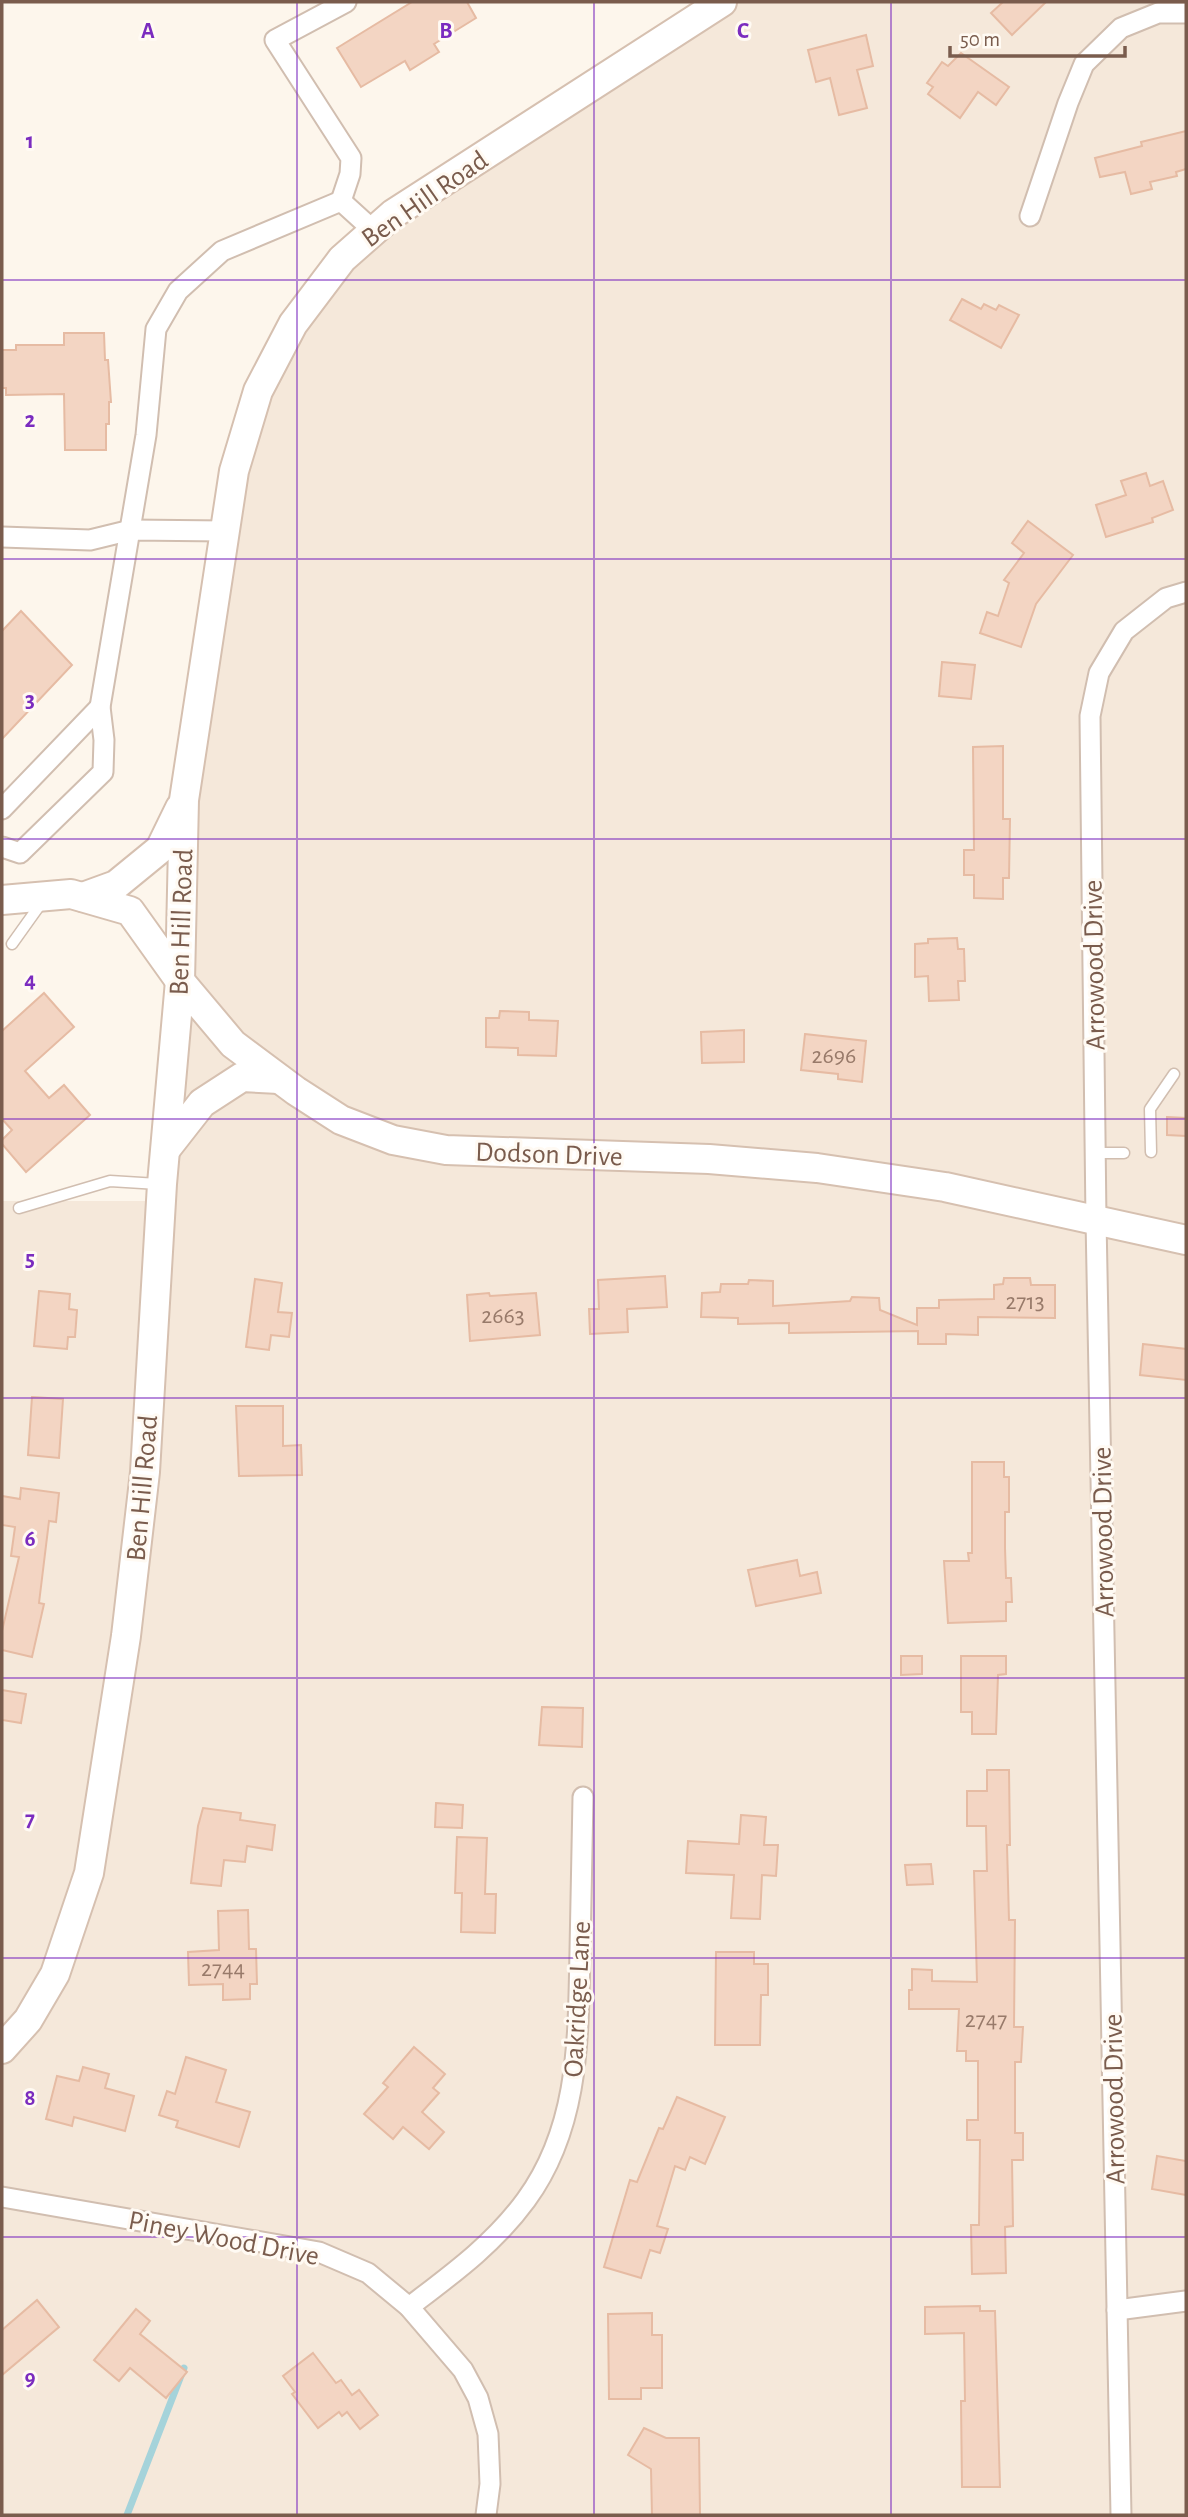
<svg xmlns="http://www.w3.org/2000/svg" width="1188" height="2517" font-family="'Alegreya Sans',sans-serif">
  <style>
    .residential { fill: #f5e8da }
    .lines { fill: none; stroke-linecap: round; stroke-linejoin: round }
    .stream { stroke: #a5d3da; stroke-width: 7 }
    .building { fill: #f3d5c3; stroke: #e6bba3; stroke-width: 2 }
    .lane-casing { stroke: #d1beb0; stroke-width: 13 }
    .street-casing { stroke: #d1beb0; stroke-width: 23 }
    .secondary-casing { stroke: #d6c0b0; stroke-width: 32 }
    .lane { stroke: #fff; stroke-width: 10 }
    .street { stroke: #fff; stroke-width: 19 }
    .secondary { stroke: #fff; stroke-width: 28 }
    .grid { fill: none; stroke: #7b2cbf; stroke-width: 2; stroke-opacity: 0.55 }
    .labels { text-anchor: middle; stroke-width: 6; stroke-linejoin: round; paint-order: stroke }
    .number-label { font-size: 24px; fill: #987a6a }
    .street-label { font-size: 28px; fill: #7a5c4d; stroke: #fffaf3 }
    .grid-label { font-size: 23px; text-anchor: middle; font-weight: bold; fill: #7b2cbf; stroke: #fffaf3; stroke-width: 6; stroke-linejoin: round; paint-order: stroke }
  </style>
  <rect width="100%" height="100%" fill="#fdf6ec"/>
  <polygon class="residential" points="702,2 1186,2 1186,2515 2,2515 2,1201 151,1201 187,729 272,355 386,208"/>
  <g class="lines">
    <polyline class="stream" points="127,2515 184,2368"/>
  </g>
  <g class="building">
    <polygon points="412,2 467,2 476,18 434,44 439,52 410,70 405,61 361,87 337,48"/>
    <polygon points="1003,2 1046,2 1012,35 991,13"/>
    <polygon points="866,35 873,66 857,70 867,108 839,115 830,78 816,82 808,50"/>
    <polygon points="961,53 1009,87 996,105 978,92 960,118 928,94 933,87 927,83 942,62 948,66"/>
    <polygon points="1186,131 1186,169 1176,172 1177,176 1150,182 1152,189 1131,194 1125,172 1100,177 1095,158 1142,146 1141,142"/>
    <polygon points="962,299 981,309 984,304 996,310 999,305 1019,315 1001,348 950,320"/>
    <polygon points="64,333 104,333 105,360 108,360 111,402 109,402 109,424 106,424 106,450 65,450 64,394 6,395 6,388 2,388 2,350 16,350 16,345 64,345"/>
    <polygon points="1146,473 1150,486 1163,481 1173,510 1152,518 1153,522 1106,537 1096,505 1126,495 1121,481"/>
    <polygon points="1028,521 1073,555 1036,604 1021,647 980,633 987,612 998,616 1009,583 1004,580 1024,553 1012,543"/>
    <polygon points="21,611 72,665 2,739 2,631"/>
    <polygon points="942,662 975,665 971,699 939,696"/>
    <polygon points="1003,746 1003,819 1010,819 1009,878 1003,878 1003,899 974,898 974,875 964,875 964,850 974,850 973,747"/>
    <polygon points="957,938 958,949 964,949 965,981 958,981 959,1000 929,1001 928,976 915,977 915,944 928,943 928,939"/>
    <polygon points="44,993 74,1027 25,1071 49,1098 64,1085 90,1115 26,1172 2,1144 2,1140 12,1130 2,1119 2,1031"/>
    <polygon points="500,1011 529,1012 529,1020 558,1021 556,1056 518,1055 518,1048 486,1047 486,1018 499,1018"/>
    <polygon points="744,1030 744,1062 702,1063 701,1032"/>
    <polygon points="805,1034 866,1041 862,1082 838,1079 838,1074 801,1070"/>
    <polygon points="1167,1117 1186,1118 1186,1136 1167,1135"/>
    <polygon points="665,1276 667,1307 627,1309 628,1332 590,1334 589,1309 599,1309 598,1280"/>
    <polygon points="1004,1278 1030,1278 1031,1285 1055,1285 1055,1318 978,1317 978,1335 946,1334 946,1344 918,1344 918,1331 789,1333 789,1323 738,1324 738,1318 701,1317 702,1293 720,1292 721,1284 748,1284 749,1280 773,1281 773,1306 850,1301 852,1297 879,1298 880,1310 917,1325 917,1308 939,1308 939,1300 994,1299 994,1285 1003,1284"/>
    <polygon points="255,1279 282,1283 278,1312 292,1313 289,1337 271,1335 269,1350 246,1347"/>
    <polygon points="39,1291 70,1294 69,1309 77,1310 75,1337 68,1337 67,1349 34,1346"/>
    <polygon points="489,1293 490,1296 536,1293 540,1335 470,1341 467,1295"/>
    <polygon points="1143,1344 1186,1349 1186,1380 1140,1375"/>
    <polygon points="32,1397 63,1399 59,1458 28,1455"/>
    <polygon points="236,1406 283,1406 283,1446 301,1445 302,1475 239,1476"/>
    <polygon points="972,1462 1004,1462 1004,1477 1009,1477 1009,1512 1005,1512 1005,1548 1006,1578 1011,1578 1012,1602 1006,1602 1006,1621 948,1623 944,1561 969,1561 968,1553 972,1553"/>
    <polygon points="21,1488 59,1493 56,1522 49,1521 39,1603 44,1604 32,1657 2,1650 2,1631 19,1557 11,1556 15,1527 2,1525 2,1496 20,1499"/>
    <polygon points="797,1560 800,1576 817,1572 821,1593 756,1606 748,1570"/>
    <polygon points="901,1656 922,1656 922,1674 901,1675"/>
    <polygon points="961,1656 1006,1656 1006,1674 998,1675 996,1734 972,1734 972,1712 961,1712"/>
    <polygon points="2,1690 26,1694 21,1723 2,1720"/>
    <polygon points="542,1707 583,1708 582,1747 539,1745"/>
    <polygon points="987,1770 1009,1770 1010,1845 1007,1845 1009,1920 1015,1920 1014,2027 1023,2027 1021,2062 1015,2062 1015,2133 1023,2133 1023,2160 1012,2160 1013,2226 1005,2227 1006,2273 972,2274 971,2225 979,2225 980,2140 967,2140 967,2120 978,2120 978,2061 966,2061 966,2051 957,2051 959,2009 909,2009 909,1990 912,1990 912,1969 932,1970 932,1981 977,1982 974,1871 987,1871 986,1826 967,1826 967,1791 987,1791"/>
    <polygon points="436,1803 463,1805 462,1828 435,1827"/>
    <polygon points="203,1808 241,1813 240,1820 275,1825 272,1850 247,1846 245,1862 224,1860 221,1886 191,1883 198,1826"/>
    <polygon points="741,1815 766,1817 764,1845 778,1845 776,1876 762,1875 760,1919 731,1918 734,1875 686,1873 688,1841 739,1844"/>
    <polygon points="457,1837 487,1838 485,1894 496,1894 495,1933 461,1932 462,1893 455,1893"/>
    <polygon points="931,1864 933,1884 907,1885 905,1865"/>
    <polygon points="248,1910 249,1949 256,1949 257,1984 250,1984 250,1999 223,2000 223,1984 189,1985 188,1952 219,1950 218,1911"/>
    <polygon points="716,1952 754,1952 754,1964 768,1964 768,1995 761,1995 760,2045 715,2045"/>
    <polygon points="414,2047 445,2074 433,2088 439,2093 422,2112 444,2132 429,2149 403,2127 393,2139 364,2114 388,2087 383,2083"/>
    <polygon points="186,2057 226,2070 216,2102 250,2112 239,2147 176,2127 178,2121 159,2115 167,2091 175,2094"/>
    <polygon points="83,2067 109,2074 105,2088 134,2096 125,2131 74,2117 72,2126 46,2119 57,2076 79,2081"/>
    <polygon points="677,2097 725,2117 705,2164 690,2157 685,2170 675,2166 657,2226 668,2229 660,2253 650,2250 641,2278 604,2267 630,2180 637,2182 659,2128 663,2129"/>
    <polygon points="1157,2156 1186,2161 1186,2195 1152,2189"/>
    <polygon points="37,2300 59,2327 2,2375 2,2330"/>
    <polygon points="980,2306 980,2311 995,2311 1000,2487 962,2487 961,2401 965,2401 964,2333 925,2334 925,2307"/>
    <polygon points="136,2309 150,2321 140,2334 187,2372 166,2398 130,2368 119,2381 94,2360"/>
    <polygon points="652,2313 652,2335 662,2335 662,2388 641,2388 641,2399 609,2399 608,2314"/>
    <polygon points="313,2353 336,2383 341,2380 352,2395 359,2390 378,2415 360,2429 347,2412 342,2416 339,2412 318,2428 292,2394 295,2392 283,2376"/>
    <polygon points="644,2428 666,2438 699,2438 700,2515 652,2515 651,2469 628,2455"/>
  </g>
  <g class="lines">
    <g class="lane-casing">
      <g id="lane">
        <polyline points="12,944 42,902"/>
        <polyline points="1151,1152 1150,1109 1174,1074"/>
        <polyline points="1096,1153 1124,1153"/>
        <polyline points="19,1208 110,1181 158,1184"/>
      </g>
    </g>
    <g class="street-casing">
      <g id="street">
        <polyline points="341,201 350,174 351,158 275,40 346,2"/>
        <polyline points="1030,216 1068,103 1084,64 1121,28 1158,13 1186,13"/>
        <polyline points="2,537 90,540 131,530 225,531"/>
        <polyline points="2,809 100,707"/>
        <polyline points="2,847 20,853 103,772 104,740 100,707 146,435 156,329 178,291 222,251 341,201 374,231"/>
        <polyline points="2,2197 319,2252 368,2273 409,2307 463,2370 478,2398 488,2434 490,2484 486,2515"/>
        <path d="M409 2307C451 2275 494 2244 526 2200 580 2126 578 2038 580 1951 581 1900 582 1848 583 1797"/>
        <polyline points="1117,2310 1186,2301"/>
        <polyline points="1121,2515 1096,1220 1090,716 1099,673 1124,631 1166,598 1186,592"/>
      </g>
    </g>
    <g class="secondary-casing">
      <g id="secondary">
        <polyline points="83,897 116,885 160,849 180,808"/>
        <polyline points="2,900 71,894 130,911 180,981 233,1044 296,1091 341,1120 393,1140 446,1150 709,1159 817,1168 945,1187 1186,1240"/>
        <polyline points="166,1149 202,1103 242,1077 279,1079"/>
        <polyline points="2,2049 28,2020 55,1974 89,1873 126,1636 145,1472 162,1184 180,981 184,800 234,471 258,391 293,324 342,259 393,214 722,2"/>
      </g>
    </g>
    <use href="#lane" class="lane"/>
    <use href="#street" class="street"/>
    <use href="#secondary" class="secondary"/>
  </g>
  <path class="grid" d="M297 2V2515M594 2V2515M891 2V2515M2 280H1186M2 559H1186M2 839H1186M2 1119H1186M2 1398H1186M2 1678H1186M2 1958H1186M2 2237H1186"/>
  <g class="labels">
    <g class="number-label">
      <text x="834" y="1063">2696</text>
      <text x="1025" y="1309">2713</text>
      <text x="503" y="1323">2663</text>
      <text x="223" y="1976">2744</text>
      <text x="986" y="2027">2747</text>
    </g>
    <g class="street-label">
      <text transform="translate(424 198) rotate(-35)" y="10">Ben Hill Road</text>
      <text transform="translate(180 922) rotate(-88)" y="10">Ben Hill Road</text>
      <text transform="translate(1093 965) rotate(-91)" y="10">Arrowood Drive</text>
      <text transform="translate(549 1153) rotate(2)" y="10">Dodson Drive</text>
      <text transform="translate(141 1488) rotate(-85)" y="10">Ben Hill Road</text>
      <text transform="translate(1102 1532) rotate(-91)" y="10">Arrowood Drive</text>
      <text transform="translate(576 1999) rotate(-87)" y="10">Oakridge Lane</text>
      <text transform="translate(1113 2099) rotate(-91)" y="10">Arrowood Drive</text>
      <text transform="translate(224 2237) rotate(11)" y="10">Piney Wood Drive</text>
    </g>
  </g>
  <g class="grid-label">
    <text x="148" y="38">A</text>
    <text x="446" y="38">B</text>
    <text x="743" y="38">C</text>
    <text x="30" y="148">1</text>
    <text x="30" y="427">2</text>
    <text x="30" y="707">3</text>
    <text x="30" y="987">4</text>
    <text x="30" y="1266">5</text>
    <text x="30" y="1546">6</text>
    <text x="30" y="1826">7</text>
    <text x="30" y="2105">8</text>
    <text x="30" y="2385">9</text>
  </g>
  <rect width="1188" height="2517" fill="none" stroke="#7a5c4d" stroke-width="7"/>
  <path d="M950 46v10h175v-10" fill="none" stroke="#7a5c4d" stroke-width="3.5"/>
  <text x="960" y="46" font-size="21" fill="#7a5c4d" stroke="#fffaf3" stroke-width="5" paint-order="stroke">50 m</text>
</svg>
